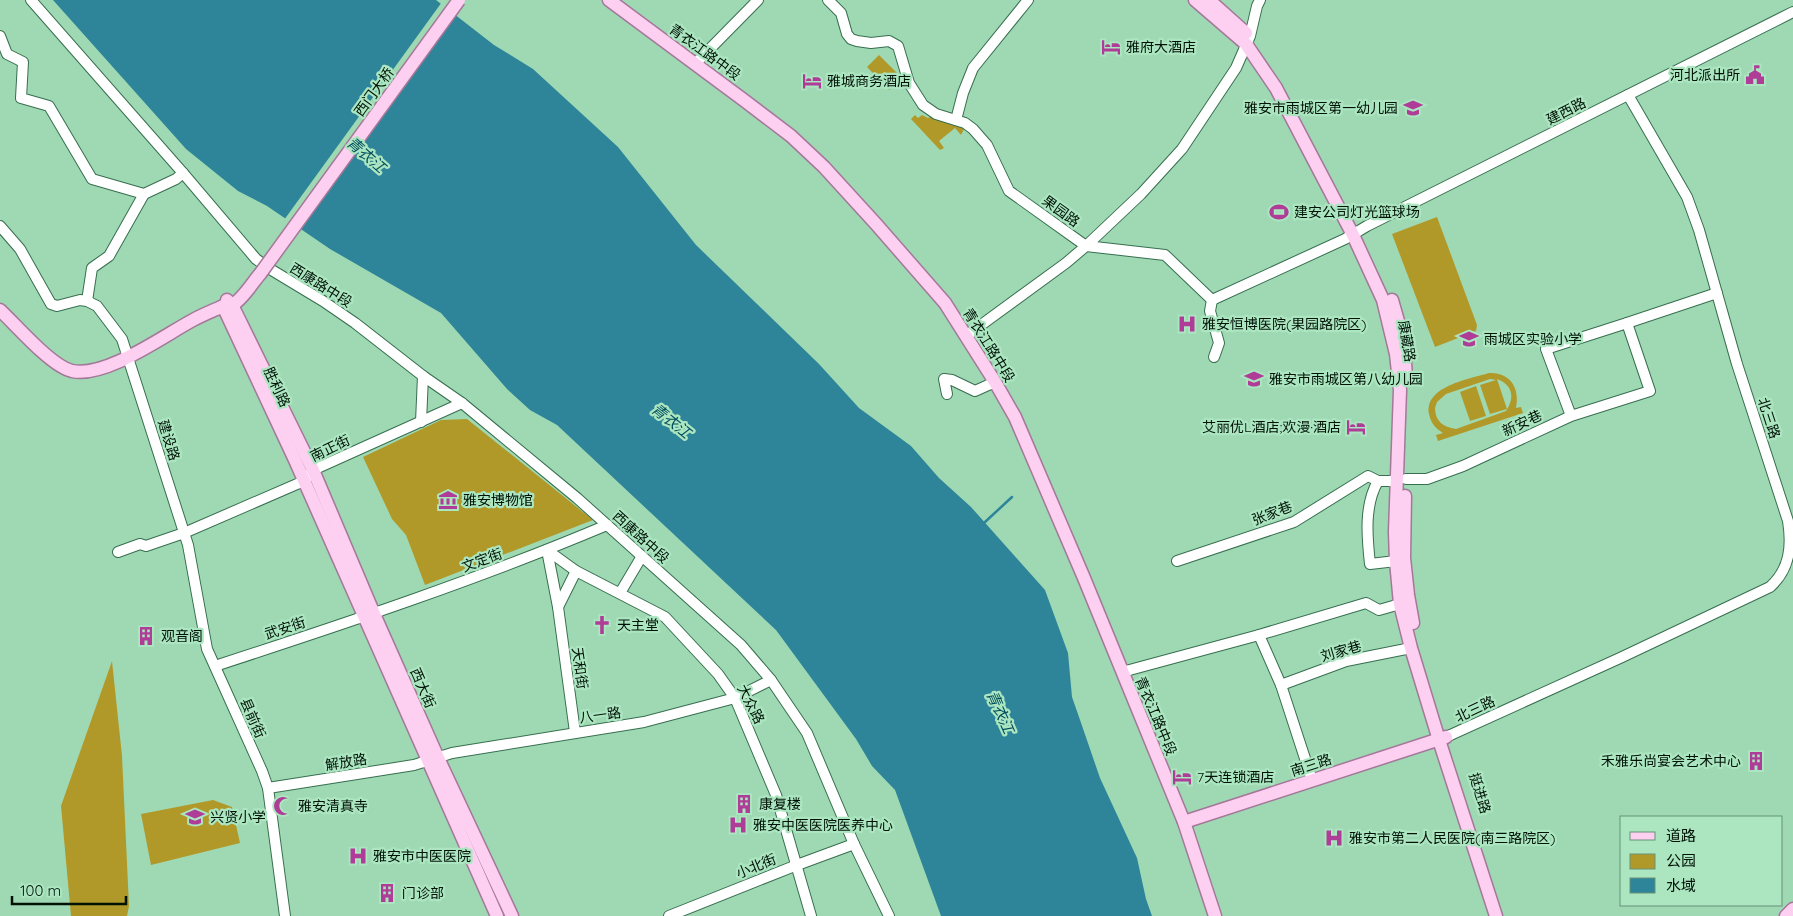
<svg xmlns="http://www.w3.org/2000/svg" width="1793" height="916" font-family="Quicksand,'Noto Sans SC',sans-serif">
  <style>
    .green { fill: #b19929; fill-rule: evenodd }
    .water { fill: #2e8599 }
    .pier { fill: #9fd9b4 }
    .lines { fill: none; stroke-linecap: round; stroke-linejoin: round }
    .stream { stroke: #2e8599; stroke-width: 2.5 }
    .minor-casing { stroke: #376f4f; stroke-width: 12 }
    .major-casing { stroke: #a37898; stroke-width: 15 }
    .minor { stroke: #fff; stroke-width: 10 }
    .major { stroke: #fdcff1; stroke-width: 12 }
    .major-bridge-casing { stroke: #a37898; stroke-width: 15; stroke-linecap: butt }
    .major-bridge { stroke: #fdcff1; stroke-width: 12 }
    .labels { text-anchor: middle; stroke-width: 4.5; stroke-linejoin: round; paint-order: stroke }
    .poi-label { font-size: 14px; fill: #001206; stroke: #abe6c1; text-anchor: start }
    .street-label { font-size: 14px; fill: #001206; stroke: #abe6c1 }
    .water-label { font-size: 15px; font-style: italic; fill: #004d5c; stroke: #abe6c1 }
  </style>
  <rect width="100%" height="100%" fill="#9fd9b4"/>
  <g class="green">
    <polygon points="879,55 902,78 889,90 867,67"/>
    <polygon points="915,115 918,118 922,115 928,118 933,115 963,125 964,129 961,135 955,128 939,141 944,148 940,150 911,119"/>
    <polygon points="1437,217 1477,325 1476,331 1435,347 1392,234"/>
    <path d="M1489 373C1511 372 1520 389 1516 408L1521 407 1523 413 1438 441 1436 435 1443 433C1435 428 1431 423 1429 414 1424 386 1470 379 1489 373ZM1490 379 1496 380 1480 385 1490 414 1507 409 1497 379C1513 385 1515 398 1506 411L1456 429C1443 427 1435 421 1435 408L1437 402 1446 394Z"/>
    <polygon points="1476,386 1486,416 1470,421 1460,392"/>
    <polygon points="467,419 593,520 425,585 406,535 392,519 363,457 441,420"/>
    <polygon points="112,661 122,756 129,906 127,916 71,916 61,806"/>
    <polygon points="213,800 232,807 240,843 151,865 141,814"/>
  </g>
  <polygon class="water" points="53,0 436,0 494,45 533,69 618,147 696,245 819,364 859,408 911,446 939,478 971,507 1045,590 1068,653 1072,697 1079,717 1100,778 1137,858 1146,899 1152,916 941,916 895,790 872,766 856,739 776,630 557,425 530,410 507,389 441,313 330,249 267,206 238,191 186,149"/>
  <polygon class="pier" points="442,2 456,12 298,230 284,220"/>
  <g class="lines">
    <polyline class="stream" points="985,522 1012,497"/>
    <g class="minor-casing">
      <g id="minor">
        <polyline points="31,0 183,173 256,259 270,269 323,301 355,323 423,376 462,403 577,498 741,645 771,680 807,733 854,844 889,916"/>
        <polyline points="828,0 841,13 847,34 851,39 857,41 871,43 889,41 898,46 909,83 923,105 936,114 965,123 973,129 987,145 1009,191 1086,246 1165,255 1212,300"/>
        <polyline points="0,36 7,54 23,62 21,98 49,106 92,179 144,194 176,179 183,173"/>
        <polyline points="695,64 758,0"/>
        <polyline points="956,120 963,93 973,68 1028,0"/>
        <polyline points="0,226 20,249 51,304 57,306 80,300 87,301 97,306 122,339 188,545 207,649 262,771 268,788 285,916"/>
        <polyline points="1212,300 1345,239 1367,226 1793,12"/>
        <polyline points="1212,300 1210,311 1219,343 1214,357"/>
        <polyline points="87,301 92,268 109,256 144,194"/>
        <polyline points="1627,323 1717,293"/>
        <polyline points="966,336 1066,263 1086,246 1141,194 1182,149 1236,68 1250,36 1257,6 1260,0"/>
        <polyline points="947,394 944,379 952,380 975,391 995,382"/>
        <polyline points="421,422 423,376"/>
        <polyline points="1406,479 1427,479 1463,466 1571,416 1650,391 1627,323 1546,349 1571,416"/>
        <path d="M1378 481C1364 505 1367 537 1370 564L1396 561"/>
        <polyline points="547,550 576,571 665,617 718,674 735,698 776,795 811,916"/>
        <polyline points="547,550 558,607 575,732"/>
        <polyline points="118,552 140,544 146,546 184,533 304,481 313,470 462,403"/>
        <polyline points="1177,561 1294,522 1368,476 1378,481 1398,481"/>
        <polyline points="620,593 642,556"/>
        <polyline points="558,607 576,571"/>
        <polyline points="1259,635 1281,685 1312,780"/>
        <path d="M215 666C347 623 479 579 607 525"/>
        <polyline points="1122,672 1259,635 1366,603 1379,610 1400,604"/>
        <polyline points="1281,685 1346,661 1411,648"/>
        <path d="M1446 737 1620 658 1770 587C1790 569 1792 546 1788 521L1737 364 1699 230 1687 197 1628 95"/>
        <polyline points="268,788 414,765 452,753 644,722 735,698 771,680"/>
        <polyline points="669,916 797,865 854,844"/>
      </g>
    </g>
    <g class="major-casing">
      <g id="major">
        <polyline points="609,0 745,101 791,136 824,167 876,224 945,303 995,382 1015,417 1084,578 1184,822 1215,916"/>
        <polyline points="1195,0 1246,44 1276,88 1353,235 1383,300 1396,354 1400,390 1395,532 1396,561 1400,604 1411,648 1439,740 1496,916"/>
        <polyline points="1209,0 1246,33"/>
        <polyline points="227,300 232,305 313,470 374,614 438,758 512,916"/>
        <path d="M1392 300C1400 325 1405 350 1406 376"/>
        <polyline points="223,306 295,460 497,916"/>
        <path d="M0 310C17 326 51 366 72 371 106 378 163 336 193 320 202 315 212 311 221 307 224 306 229 306 232 305 242 300 253 282 260 274"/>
        <polyline points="1405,496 1404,558 1408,595 1413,623"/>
        <polyline points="1184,822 1446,737"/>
        <polyline points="1786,916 1793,909"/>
      </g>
    </g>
    <use href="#minor" class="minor"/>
    <use href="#major" class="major"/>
    <g class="major-bridge-casing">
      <polyline id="major-bridge" points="260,274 459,0"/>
    </g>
    <use href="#major-bridge" class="major-bridge"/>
  </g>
  <defs>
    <g id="hotel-bare" transform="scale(1.5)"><path d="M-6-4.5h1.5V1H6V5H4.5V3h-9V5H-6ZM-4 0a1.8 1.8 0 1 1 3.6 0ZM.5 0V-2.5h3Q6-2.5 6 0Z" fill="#af3d98" stroke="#abe6c1" stroke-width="2.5" paint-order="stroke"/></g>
    <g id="civic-bare" transform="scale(1.5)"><path d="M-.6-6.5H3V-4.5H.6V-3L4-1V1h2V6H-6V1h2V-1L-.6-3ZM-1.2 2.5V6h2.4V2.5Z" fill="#af3d98" stroke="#abe6c1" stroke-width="2.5" paint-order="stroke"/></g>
    <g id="school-bare" transform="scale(1.5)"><path d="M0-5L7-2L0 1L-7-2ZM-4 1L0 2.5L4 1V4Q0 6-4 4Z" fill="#af3d98" stroke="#abe6c1" stroke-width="2.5" paint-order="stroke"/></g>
    <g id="stadium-bare" transform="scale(1.5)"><path d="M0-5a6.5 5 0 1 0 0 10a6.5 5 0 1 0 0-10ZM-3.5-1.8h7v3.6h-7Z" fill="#af3d98" stroke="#abe6c1" stroke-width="2.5" paint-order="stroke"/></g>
    <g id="hospital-bare" transform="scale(1.5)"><path d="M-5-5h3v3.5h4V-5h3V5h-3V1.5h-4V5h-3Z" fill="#af3d98" stroke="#abe6c1" stroke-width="2.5" paint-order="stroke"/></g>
    <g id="museum-bare" transform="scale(1.5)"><path d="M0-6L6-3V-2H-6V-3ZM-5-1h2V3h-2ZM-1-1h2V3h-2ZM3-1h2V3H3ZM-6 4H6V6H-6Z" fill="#af3d98" stroke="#abe6c1" stroke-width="2.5" paint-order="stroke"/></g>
    <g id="church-bare" transform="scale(1.5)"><path d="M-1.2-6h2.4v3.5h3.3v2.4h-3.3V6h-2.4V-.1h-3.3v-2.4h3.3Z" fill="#af3d98" stroke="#abe6c1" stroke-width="2.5" paint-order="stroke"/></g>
    <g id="building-bare" transform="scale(1.5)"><path d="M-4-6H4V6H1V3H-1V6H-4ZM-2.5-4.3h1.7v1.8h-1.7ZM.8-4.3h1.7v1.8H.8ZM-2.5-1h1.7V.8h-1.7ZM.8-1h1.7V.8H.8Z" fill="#af3d98" stroke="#abe6c1" stroke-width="2.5" paint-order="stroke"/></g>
    <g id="mosque-bare" transform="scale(1.5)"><path d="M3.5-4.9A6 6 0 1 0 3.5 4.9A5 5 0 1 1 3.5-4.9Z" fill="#af3d98" stroke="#abe6c1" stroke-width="2.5" paint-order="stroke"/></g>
  </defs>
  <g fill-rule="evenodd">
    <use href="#hotel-bare" x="1111" y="47"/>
    <use href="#civic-bare" x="1755" y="75"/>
    <use href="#hotel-bare" x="812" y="81"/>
    <use href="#school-bare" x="1413" y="108"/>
    <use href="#stadium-bare" x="1279" y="212"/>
    <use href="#hospital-bare" x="1187" y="324"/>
    <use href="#school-bare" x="1469" y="339"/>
    <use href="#school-bare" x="1254" y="379"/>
    <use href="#hotel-bare" x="1356" y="427"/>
    <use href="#museum-bare" x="448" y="500"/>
    <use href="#church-bare" x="602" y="625"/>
    <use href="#building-bare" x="146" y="636"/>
    <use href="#building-bare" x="1756" y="761"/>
    <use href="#hotel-bare" x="1182" y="777"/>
    <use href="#building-bare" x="744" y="804"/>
    <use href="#mosque-bare" x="283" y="806"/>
    <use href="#school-bare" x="195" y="817"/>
    <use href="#hospital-bare" x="738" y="825"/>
    <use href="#hospital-bare" x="1334" y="838"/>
    <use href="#hospital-bare" x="358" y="856"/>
    <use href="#building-bare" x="387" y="893"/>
  </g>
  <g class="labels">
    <g class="poi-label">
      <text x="1126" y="52">雅府大酒店</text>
      <text x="1740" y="80" text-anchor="end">河北派出所</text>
      <text x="827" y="86">雅城商务酒店</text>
      <text x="1398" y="113" text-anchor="end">雅安市雨城区第一幼儿园</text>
      <text x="1294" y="217">建安公司灯光篮球场</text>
      <text x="1202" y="329">雅安恒博医院(果园路院区)</text>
      <text x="1484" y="344">雨城区实验小学</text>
      <text x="1269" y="384">雅安市雨城区第八幼儿园</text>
      <text x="1341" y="432" text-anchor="end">艾丽优L酒店;欢漫·酒店</text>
      <text x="463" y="505">雅安博物馆</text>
      <text x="617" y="630">天主堂</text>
      <text x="161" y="641">观音阁</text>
      <text x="1741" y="766" text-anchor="end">禾雅乐尚宴会艺术中心</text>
      <text x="1197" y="782">7天连锁酒店</text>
      <text x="759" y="809">康复楼</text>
      <text x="298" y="811">雅安清真寺</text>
      <text x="210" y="822">兴贤小学</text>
      <text x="753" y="830">雅安中医医院医养中心</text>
      <text x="1349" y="843">雅安市第二人民医院(南三路院区)</text>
      <text x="373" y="861">雅安市中医医院</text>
      <text x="402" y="898">门诊部</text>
    </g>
    <g class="street-label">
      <text transform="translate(705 52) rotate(36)" y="5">青衣江路中段</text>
      <text transform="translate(374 92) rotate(-54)" y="5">西门大桥</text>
      <text transform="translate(1566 111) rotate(-27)" y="5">建西路</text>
      <text transform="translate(1061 211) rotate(36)" y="5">果园路</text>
      <text transform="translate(321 285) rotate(32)" y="5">西康路中段</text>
      <text transform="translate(1407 341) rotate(80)" y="5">康藏路</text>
      <text transform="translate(989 345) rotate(58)" y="5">青衣江路中段</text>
      <text transform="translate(277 387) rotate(65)" y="5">胜利路</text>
      <text transform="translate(1769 418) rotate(72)" y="5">北三路</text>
      <text transform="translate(1522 423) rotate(-25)" y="5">新安巷</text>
      <text transform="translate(169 440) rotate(73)" y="5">建设路</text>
      <text transform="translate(330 448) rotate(-26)" y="5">南正街</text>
      <text transform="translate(1272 513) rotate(-21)" y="5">张家巷</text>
      <text transform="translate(641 537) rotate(42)" y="5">西康路中段</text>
      <text transform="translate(482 560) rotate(-20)" y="5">文定街</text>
      <text transform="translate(285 628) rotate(-18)" y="5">武安街</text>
      <text transform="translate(1341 651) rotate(-16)" y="5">刘家巷</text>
      <text transform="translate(580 668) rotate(82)" y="5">天和街</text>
      <text transform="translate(423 688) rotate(66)" y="5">西大街</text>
      <text transform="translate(751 704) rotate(63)" y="5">大众路</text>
      <text transform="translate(1475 709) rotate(-25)" y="5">北三路</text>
      <text transform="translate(600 715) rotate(-8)" y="5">八一路</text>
      <text transform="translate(1156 716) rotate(67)" y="5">青衣江路中段</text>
      <text transform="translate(253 718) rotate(66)" y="5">县前街</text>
      <text transform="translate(346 762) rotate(-9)" y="5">解放路</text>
      <text transform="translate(1311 765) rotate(-18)" y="5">南三路</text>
      <text transform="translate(1480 793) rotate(73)" y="5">挺进路</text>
      <text transform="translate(756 866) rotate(-22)" y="5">小北街</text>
    </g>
    <g class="water-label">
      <text transform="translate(366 155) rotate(41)" y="5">青衣江</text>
      <text transform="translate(671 421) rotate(39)" y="5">青衣江</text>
      <text transform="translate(1000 712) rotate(66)" y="5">青衣江</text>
    </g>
  </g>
  <rect x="1620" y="816" width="162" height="90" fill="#abe6c1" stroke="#679176"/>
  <rect x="1630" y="832" width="25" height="8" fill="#fdcff1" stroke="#679176"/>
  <text x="1666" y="841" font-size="15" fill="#001206">道路</text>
  <rect x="1630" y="854" width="25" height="15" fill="#b19929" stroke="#679176"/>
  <text x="1666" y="866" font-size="15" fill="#001206">公园</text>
  <rect x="1630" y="878" width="25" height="15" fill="#2e8599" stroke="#679176"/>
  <text x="1666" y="891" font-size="15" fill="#001206">水域</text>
  <path d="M12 896v8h114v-8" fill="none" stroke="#001206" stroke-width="2.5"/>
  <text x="20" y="896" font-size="15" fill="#001206" stroke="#abe6c1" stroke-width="4" paint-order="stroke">100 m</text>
</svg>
